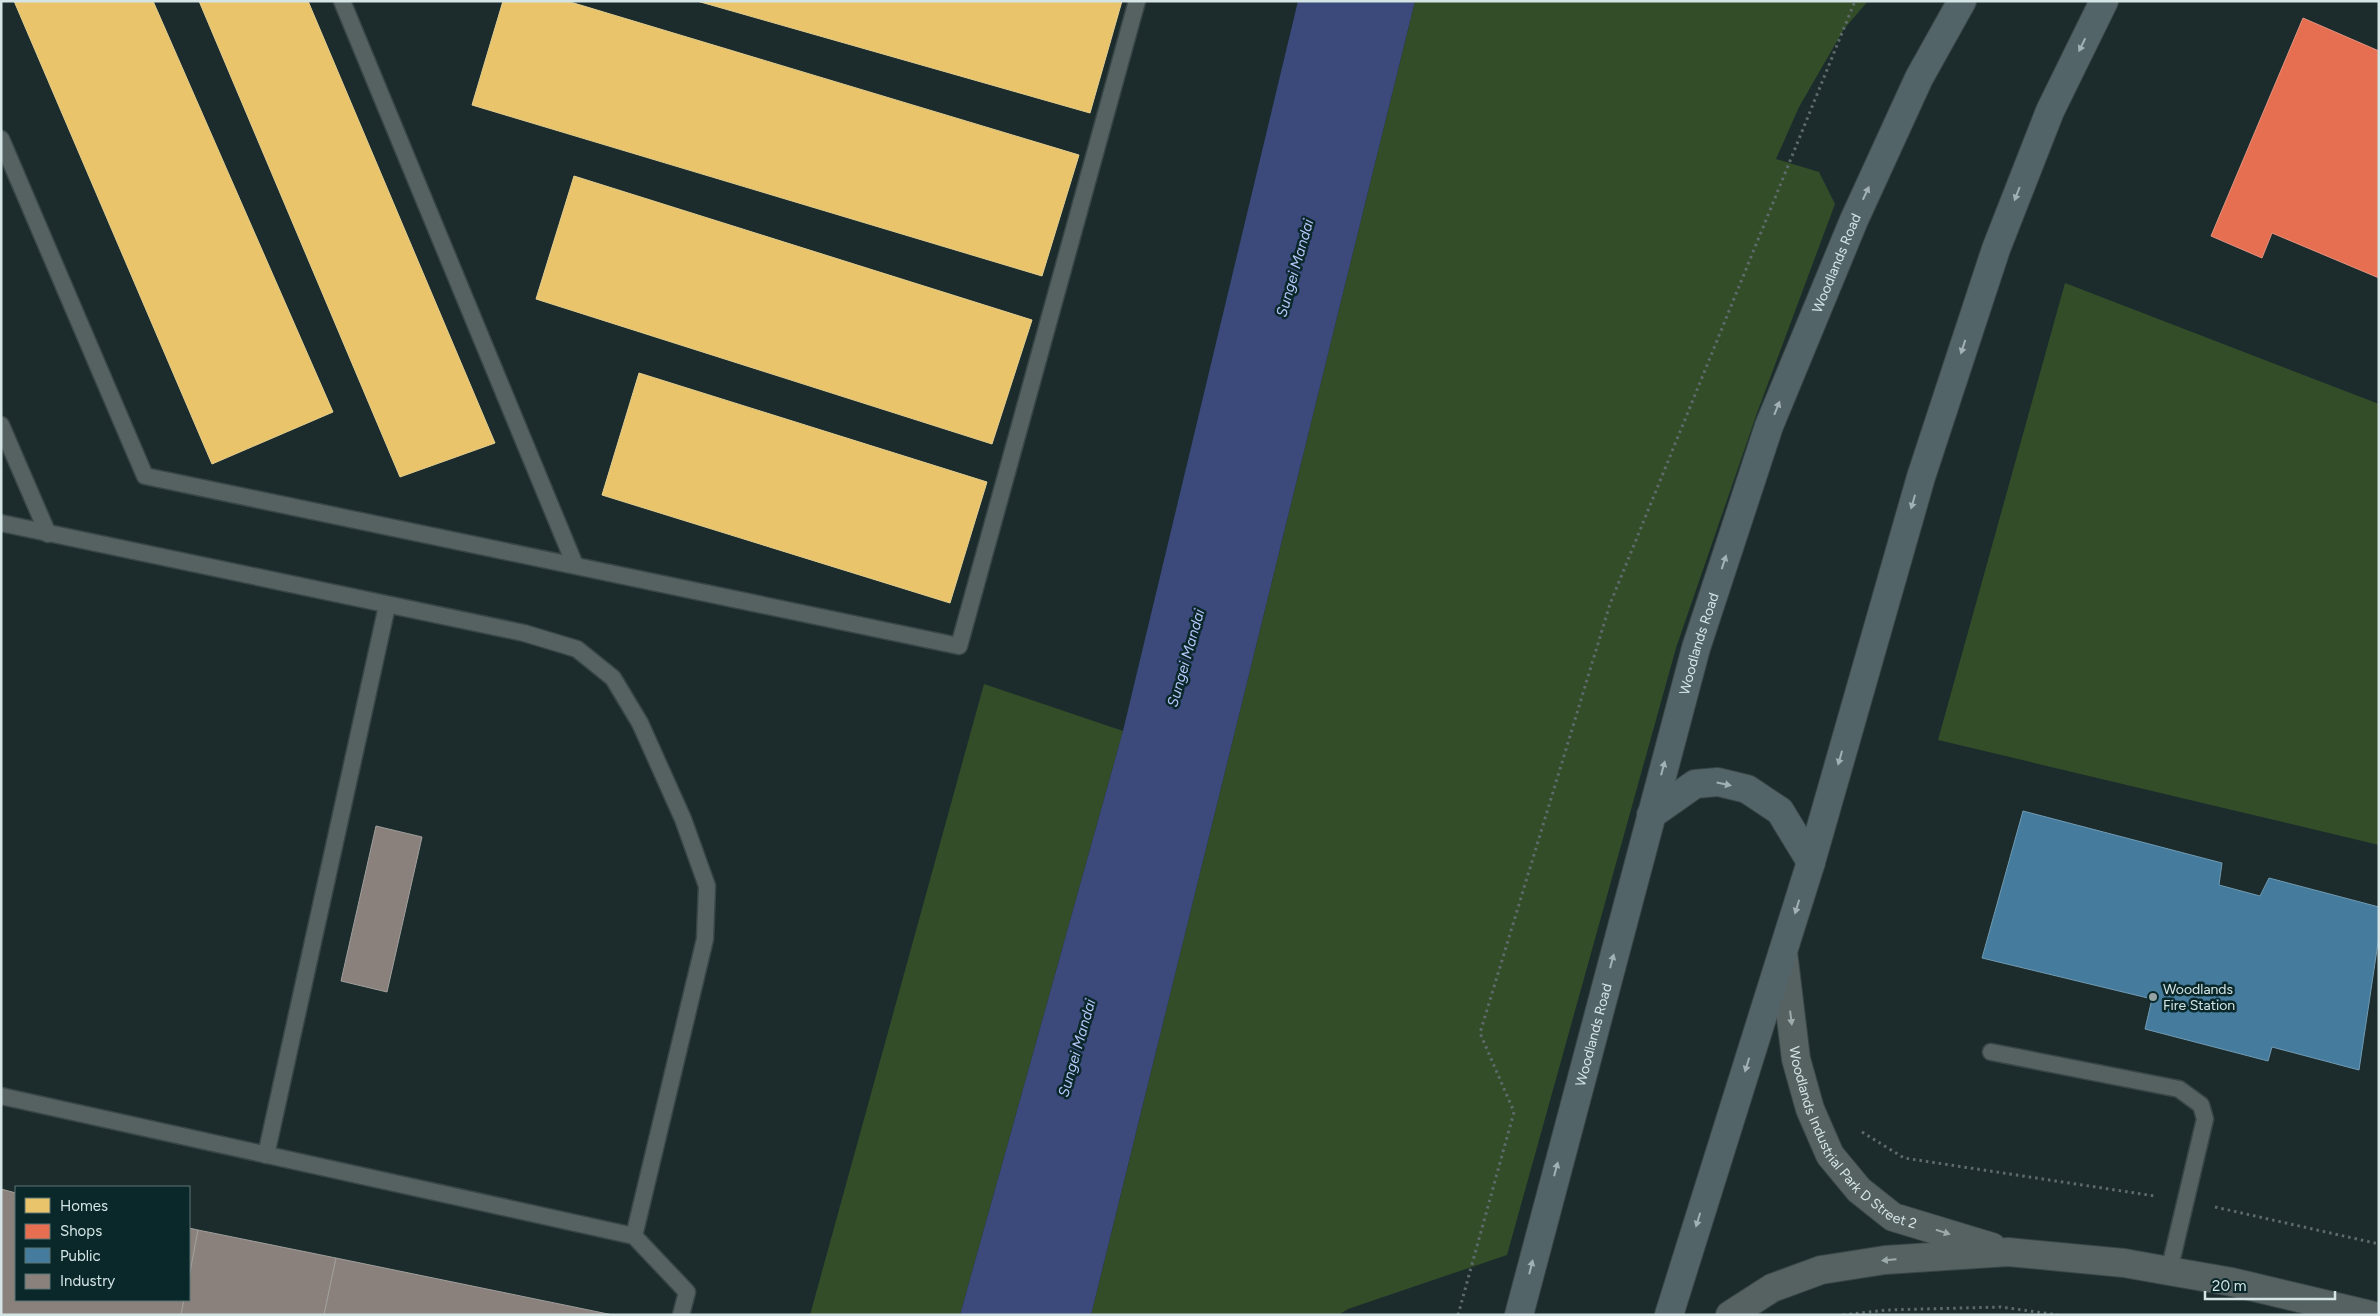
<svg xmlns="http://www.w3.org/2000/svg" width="2380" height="1316" font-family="Figtree,sans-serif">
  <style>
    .green { fill: #334d29 }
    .water { fill: #3b497b }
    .homes { fill: #e9c46a; stroke: #e3ce8f }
    .shops { fill: #e76f51; stroke: #e2927e }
    .public { fill: #457b9d; stroke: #709bb3 }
    .industry { fill: #8a817c; stroke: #a09f9c }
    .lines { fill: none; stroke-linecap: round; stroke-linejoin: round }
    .service-casing { stroke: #394647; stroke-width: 19 }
    .minor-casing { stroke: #394647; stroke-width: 30 }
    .primary-casing { stroke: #394647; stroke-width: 30 }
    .path { stroke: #5f6a6b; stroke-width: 3; stroke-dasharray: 2.5 4; stroke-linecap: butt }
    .service { stroke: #566162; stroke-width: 16 }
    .minor { stroke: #566162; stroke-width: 28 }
    .primary { stroke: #536469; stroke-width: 28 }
    .oneway { fill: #a1b1b4 }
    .oneway2 { fill: #9caaab }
    .poi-dot { fill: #94a4a5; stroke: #0a282a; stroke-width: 2 }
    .labels { text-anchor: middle; stroke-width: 5; stroke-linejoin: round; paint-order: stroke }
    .street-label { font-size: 14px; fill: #d5e5e6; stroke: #0a282a }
    .poi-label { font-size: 14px; fill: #d5e5e6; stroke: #0a282a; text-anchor: start }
    .water-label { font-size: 15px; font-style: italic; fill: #b7c6fa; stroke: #0a282a }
  </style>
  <rect width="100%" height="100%" fill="#1c2c2d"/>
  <g class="green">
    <polygon points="1415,1 1868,1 1844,29 1799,107 1776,159 1819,172 1835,204 1757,413 1676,648 1507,1255 1348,1309 1338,1315 1091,1315"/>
    <polygon points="2065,283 2379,404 2379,845 1938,740"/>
    <polygon points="984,684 1123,731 960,1315 810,1315"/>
  </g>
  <polygon class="water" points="1298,1 1415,1 1091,1315 960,1315 1123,731"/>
  <g class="homes">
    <polygon points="14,1 153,1 333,412 212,464"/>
    <polygon points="199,1 308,1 495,443 400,477"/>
    <polygon points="503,1 567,1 1079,155 1042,276 472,105"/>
    <polygon points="697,1 1122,1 1090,113"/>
    <polygon points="574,176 1032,320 992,444 536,299"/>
    <polygon points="639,373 987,482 950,603 602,495"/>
  </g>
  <polygon class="shops" points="2303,18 2379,51 2379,278 2272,233 2262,258 2211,236"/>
  <polygon class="public" points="2023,811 2222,863 2219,885 2260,896 2269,878 2379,907 2379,936 2359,1070 2272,1047 2268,1061 2145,1029 2152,999 1982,958"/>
  <g class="industry">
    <polygon points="376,826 422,837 387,992 341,981"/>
    <polygon points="1,1189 16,1193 16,1300 184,1300 181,1315 1,1315"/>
    <polygon points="189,1228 198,1230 189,1278"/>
    <polygon points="198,1230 336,1258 324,1315 181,1315 184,1300 189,1300 189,1278"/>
    <polygon points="336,1258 613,1315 324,1315"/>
  </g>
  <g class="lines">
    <g class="service-casing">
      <g id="service">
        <polyline points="342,1 575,565"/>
        <polyline points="1,139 145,476 959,646 1137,1"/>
        <polyline points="1,425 48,534"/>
        <polyline points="1,523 524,633 577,649 613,678 640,723 683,819 707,886 705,939 634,1236"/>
        <polyline points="1991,1052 2179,1089 2201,1105 2205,1119 2169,1271"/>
        <polyline points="1,1096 634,1236 687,1292 681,1315"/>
        <polyline points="266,1155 387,606"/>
      </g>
    </g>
    <g class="minor-casing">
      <g id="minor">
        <path id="s1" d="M1783 952 1796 1059 1810 1109 1830 1155 1859 1190 1893 1217 1992 1247"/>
        <polyline points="1730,1315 1772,1288 1821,1270 1885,1260 2008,1252 2124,1263 2169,1271 2232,1282 2371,1315"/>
      </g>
    </g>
    <g class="primary-casing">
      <g id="primary">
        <polyline points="1651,815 1695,784 1718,782 1747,789 1780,811 1811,862"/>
        <path id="s2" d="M1519 1315 1696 648 1769 426 1854 220 1919 78 1962 1"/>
        <polyline points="1669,1315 1811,862 1921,477 1996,249 2050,111 2104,1"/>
      </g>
    </g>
    <g class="path">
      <polyline points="1862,1132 1904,1158 2155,1196"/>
      <polyline points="2215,1207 2379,1244"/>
      <polyline points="1458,1315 1514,1112 1480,1033 1610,604 1855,1"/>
      <polyline points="1843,1315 1886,1310 2001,1307 2058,1315"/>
    </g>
    <use href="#service" class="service"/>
    <use href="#minor" class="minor"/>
    <use href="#primary" class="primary"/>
  </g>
  <defs><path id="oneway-solid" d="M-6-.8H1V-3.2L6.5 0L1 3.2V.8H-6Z" transform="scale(1.25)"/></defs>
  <g class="oneway">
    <use href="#oneway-solid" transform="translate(2082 45) rotate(116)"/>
    <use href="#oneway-solid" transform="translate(1866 193) rotate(-65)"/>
    <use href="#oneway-solid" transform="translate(2017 194) rotate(111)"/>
    <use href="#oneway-solid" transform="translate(1963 347) rotate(108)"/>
    <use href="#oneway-solid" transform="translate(1777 408) rotate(-68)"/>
    <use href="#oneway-solid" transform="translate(1913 502) rotate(106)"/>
    <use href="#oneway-solid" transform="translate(1724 562) rotate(-72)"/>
    <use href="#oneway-solid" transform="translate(1840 758) rotate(106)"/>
    <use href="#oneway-solid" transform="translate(1663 768) rotate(-75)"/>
    <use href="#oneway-solid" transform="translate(1724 784) rotate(12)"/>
    <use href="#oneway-solid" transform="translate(1797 907) rotate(107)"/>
    <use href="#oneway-solid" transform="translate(1612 961) rotate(-75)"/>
    <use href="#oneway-solid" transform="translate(1747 1065) rotate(107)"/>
    <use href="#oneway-solid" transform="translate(1556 1169) rotate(-75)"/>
    <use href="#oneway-solid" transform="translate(1698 1220) rotate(107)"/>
    <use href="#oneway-solid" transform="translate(1531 1267) rotate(-76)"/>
  </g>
  <g class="oneway2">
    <use href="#oneway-solid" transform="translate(1791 1018) rotate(83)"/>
    <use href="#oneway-solid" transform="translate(1943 1232) rotate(17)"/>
    <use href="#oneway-solid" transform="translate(1889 1260) rotate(175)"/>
  </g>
  <circle class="poi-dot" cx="2153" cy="997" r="5"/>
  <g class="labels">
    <g class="street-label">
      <text dy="5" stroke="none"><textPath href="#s2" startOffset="1100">Woodlands Road</textPath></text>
      <text dy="5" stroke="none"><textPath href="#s2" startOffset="695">Woodlands Road</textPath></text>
      <text dy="5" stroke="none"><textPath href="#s2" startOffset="290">Woodlands Road</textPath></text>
      <text dy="5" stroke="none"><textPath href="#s1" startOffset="209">Woodlands Industrial Park D Street 2</textPath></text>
    </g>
    <g class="poi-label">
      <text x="2163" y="994">Woodlands<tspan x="2163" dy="16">Fire Station</tspan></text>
    </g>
    <g class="water-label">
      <text transform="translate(1295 268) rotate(-74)" y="5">Sungei Mandai</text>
      <text transform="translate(1186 658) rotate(-74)" y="5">Sungei Mandai</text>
      <text transform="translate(1077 1048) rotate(-74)" y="5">Sungei Mandai</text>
    </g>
  </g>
  <rect width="2380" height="1316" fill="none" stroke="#d5e5e6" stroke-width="5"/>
  <rect x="15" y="1186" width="175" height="115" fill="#0a282a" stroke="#5b7475"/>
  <rect x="25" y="1198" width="25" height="15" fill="#e9c46a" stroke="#5b7475"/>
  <text x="60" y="1211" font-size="15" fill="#d5e5e6">Homes</text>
  <rect x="25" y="1224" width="25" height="15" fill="#e76f51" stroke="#5b7475"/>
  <text x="60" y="1236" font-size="15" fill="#d5e5e6">Shops</text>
  <rect x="25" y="1248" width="25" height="15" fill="#457b9d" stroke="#5b7475"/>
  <text x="60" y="1261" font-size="15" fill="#d5e5e6">Public</text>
  <rect x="25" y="1274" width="25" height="15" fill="#8a817c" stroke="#5b7475"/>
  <text x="60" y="1286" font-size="15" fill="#d5e5e6">Industry</text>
  <path d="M2205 1291v8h130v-8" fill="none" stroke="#d5e5e6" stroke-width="2.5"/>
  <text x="2212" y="1291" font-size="15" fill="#d5e5e6" stroke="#0a282a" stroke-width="4" paint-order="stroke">20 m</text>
</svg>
